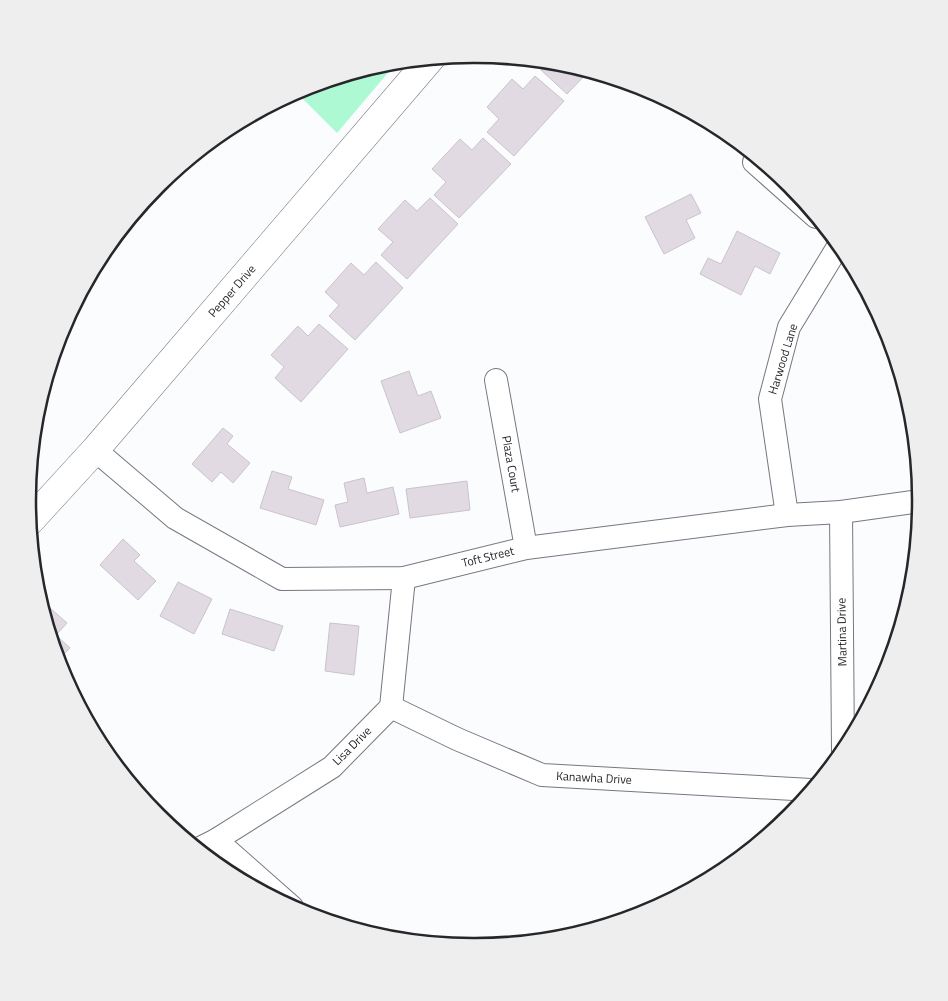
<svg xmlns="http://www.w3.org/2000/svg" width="948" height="1001" font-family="'Titillium Web',sans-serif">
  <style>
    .green { fill: #acf9d3 }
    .building { fill: #e2dae2; stroke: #cac3cb }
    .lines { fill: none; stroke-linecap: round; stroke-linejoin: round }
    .street-casing { stroke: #767881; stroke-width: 24 }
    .secondary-casing { stroke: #767881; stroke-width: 29 }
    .street { stroke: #fff; stroke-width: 22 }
    .secondary { stroke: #fff; stroke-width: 28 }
    .labels { text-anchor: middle; stroke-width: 4.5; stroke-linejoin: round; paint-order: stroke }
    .street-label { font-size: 12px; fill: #26272a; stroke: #fff }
    .rim { fill: none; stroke: #26272a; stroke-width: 2.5 }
  </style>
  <rect width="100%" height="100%" fill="#fbfcfd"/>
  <polygon class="green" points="397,62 337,133 296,92 303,88 387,63"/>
  <g class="building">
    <polygon points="549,61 561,63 589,71 567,94 541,70"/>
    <polygon points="535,76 564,101 514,156 487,132 499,119 487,107 512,79 523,89"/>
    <polygon points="670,101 697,116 691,121"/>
    <polygon points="483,138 511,164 459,218 434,195 446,182 432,169 460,139 472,150"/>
    <polygon points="691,194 701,213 686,220 695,238 664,254 645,217"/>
    <polygon points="430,198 458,224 407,279 381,255 393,242 378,229 405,200 417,211"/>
    <polygon points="737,231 780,253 770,274 755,266 741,295 700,274 708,258 721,264"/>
    <polygon points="376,262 403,288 355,340 329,316 339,305 325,292 351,263 364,275"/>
    <polygon points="319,324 348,349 301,402 275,378 284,367 271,355 298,326 308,336"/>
    <polygon points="409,371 418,396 431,391 441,418 400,433 381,381"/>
    <polygon points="223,428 233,436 227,444 250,463 233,483 221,472 212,482 192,464"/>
    <polygon points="272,471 292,477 288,489 324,500 316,525 260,508"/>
    <polygon points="364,478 367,493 393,487 399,514 340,527 335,505 348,502 344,483"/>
    <polygon points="467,481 470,510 410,518 406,489"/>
    <polygon points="123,539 140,555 134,561 156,581 138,600 100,565"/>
    <polygon points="178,582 212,599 194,634 160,616"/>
    <polygon points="49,607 67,623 56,635 70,648 58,660 44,613"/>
    <polygon points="230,609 283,626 274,651 222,634"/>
    <polygon points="330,623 359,626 354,675 325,671"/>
  </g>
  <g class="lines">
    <g class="street-casing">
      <g id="street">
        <polyline points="754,162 816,217"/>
        <polyline points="496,380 526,548"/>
        <polyline points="95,450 175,518 282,579 404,578 526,548 787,515 841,512 920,501"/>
        <polyline points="841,512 843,751"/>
        <polyline points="787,515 770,399 789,327 839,245"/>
        <polyline points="391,707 457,739 542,775 811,790"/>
        <polyline points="216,840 292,907"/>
        <polyline points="198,849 216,840 332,767 391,707 404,578"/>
      </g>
    </g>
    <g class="secondary-casing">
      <polyline id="secondary" points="30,521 95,450 431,58"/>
    </g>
    <use href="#street" class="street"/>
    <use href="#secondary" class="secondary"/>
  </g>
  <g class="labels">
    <g class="street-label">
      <text transform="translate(232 291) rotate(-49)" y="4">Pepper Drive</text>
      <text transform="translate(783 359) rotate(-73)" y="4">Harwood Lane</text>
      <text transform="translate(511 464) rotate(80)" y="4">Plaza Court</text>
      <text transform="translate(488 557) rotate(-14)" y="4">Toft Street</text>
      <text transform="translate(842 632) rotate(-91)" y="4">Martina Drive</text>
      <text transform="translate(352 746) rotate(-45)" y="4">Lisa Drive</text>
      <text transform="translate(594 778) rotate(3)" y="4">Kanawha Drive</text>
    </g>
  </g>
  <path d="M0 0H948V1001H0ZM473 63H475A437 437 0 0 1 912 500V501A437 437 0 0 1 475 938H473A437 437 0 0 1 36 501V500A437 437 0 0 1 473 63Z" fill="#eee" fill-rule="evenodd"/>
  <path class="rim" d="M473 63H475A437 437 0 0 1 912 500V501A437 437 0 0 1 475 938H473A437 437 0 0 1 36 501V500A437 437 0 0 1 473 63Z"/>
</svg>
